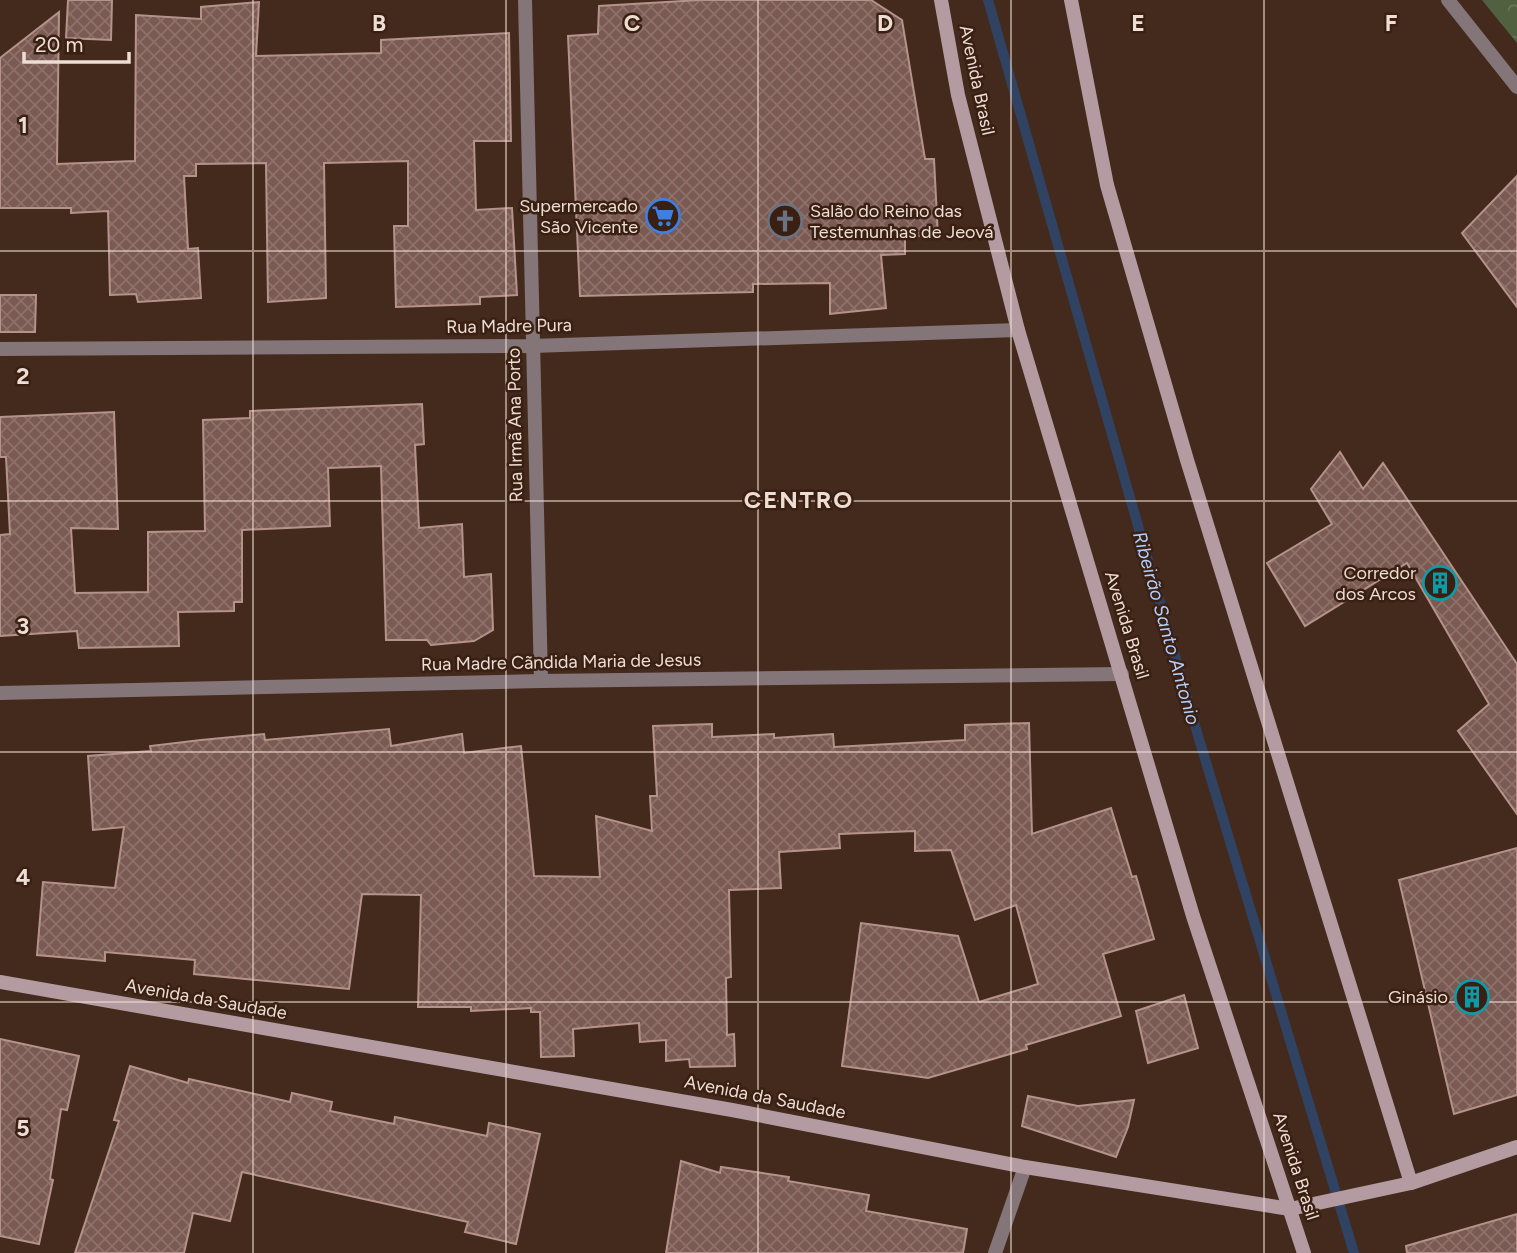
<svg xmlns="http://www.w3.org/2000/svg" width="1517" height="1253" font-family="Figtree,sans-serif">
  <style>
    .park { fill: url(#park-crowns) }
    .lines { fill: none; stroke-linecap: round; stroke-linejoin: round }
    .stream { stroke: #314363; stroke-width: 10 }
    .building { fill: url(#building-cross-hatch); stroke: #b6938a; stroke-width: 2 }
    .minor { stroke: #847578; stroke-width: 14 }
    .tertiary { stroke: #847578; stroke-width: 14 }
    .secondary { stroke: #b39ba1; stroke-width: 14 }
    .grid { fill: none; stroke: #eeddd4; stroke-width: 2; stroke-opacity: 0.55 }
    .labels { text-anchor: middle; stroke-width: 5; stroke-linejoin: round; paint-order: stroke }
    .street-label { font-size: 18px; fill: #eeddd4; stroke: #392012 }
    .poi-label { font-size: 18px; fill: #eeddd4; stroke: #392012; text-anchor: end }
    .water-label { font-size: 19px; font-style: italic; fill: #b2cefc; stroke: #392012 }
    .district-label { font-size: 24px; font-weight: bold; letter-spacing: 2px; fill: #eeddd4; stroke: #392012 }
    .grid-label { font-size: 23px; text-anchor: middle; font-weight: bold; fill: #eeddd4; stroke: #392012; stroke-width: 5; stroke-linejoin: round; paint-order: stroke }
  </style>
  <defs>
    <pattern id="park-crowns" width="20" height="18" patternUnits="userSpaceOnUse" patternTransform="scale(1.75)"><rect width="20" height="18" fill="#51613f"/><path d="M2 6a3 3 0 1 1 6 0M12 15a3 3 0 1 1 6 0" fill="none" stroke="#6a775a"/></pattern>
    <pattern id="building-cross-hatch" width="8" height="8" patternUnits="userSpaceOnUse" patternTransform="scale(1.75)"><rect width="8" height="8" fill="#7a5a52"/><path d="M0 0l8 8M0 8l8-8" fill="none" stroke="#8d716a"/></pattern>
  </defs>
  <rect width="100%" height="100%" fill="#432a1c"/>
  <polygon class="park" points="1482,0 1517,0 1517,43"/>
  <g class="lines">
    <polyline class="stream" points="988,0 1196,729 1354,1253"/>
  </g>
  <g class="building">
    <polygon points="68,0 112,0 111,40 66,38"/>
    <polygon points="700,0 871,0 902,20 925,159 934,159 938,237 905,235 905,254 881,255 886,308 830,314 830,283 753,284 753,292 580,296 568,36 598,34 599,6"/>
    <polygon points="259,2 256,56 381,53 381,40 509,33 511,141 474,141 476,210 512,208 517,295 480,297 480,304 396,307 394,226 408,226 408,161 324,163 326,298 268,302 266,163 196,164 196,176 184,176 188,249 198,248 201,298 138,302 136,294 110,295 108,211 71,213 71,208 0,208 0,58 59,12 57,164 135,161 136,15 201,19 201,7"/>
    <polygon points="1517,176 1517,307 1462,233"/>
    <polygon points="0,295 36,295 35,332 0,332"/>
    <polygon points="422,404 424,444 415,445 419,528 462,524 464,577 491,574 493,630 474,641 431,645 427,640 386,640 381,466 328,468 330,526 242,530 242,602 234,602 234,611 178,612 179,646 79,648 77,631 0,636 0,535 10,534 6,457 0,457 0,417 114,412 118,529 71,528 75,593 148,592 148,532 205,531 203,420 250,418 250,411"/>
    <polygon points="1340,452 1363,489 1383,463 1517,664 1517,814 1458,731 1489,704 1407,563 1305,626 1267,563 1332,524 1311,489"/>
    <polygon points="1029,723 1032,834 1111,808 1132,877 1136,876 1154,939 1103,954 1121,1016 1026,1045 1027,1049 928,1078 842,1066 861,923 958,936 979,1002 1038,984 1016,905 975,920 951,850 915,851 915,831 839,834 840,848 779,852 781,888 729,890 731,977 726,978 727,1035 734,1034 735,1066 690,1067 689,1059 666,1061 666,1040 640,1042 639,1023 573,1029 574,1056 541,1057 540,1012 531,1012 531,1008 471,1011 471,1007 418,1007 421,895 362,894 349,989 194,974 195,960 105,952 105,961 37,955 43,882 115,888 124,827 93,830 88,756 151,751 150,746 201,740 264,734 265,740 389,729 391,746 462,734 464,753 521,746 534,876 600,877 596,816 652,831 650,796 657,796 653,726 712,724 712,737 774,734 774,738 833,734 834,747 965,740 965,725"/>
    <polygon points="1517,848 1517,1095 1454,1114 1399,880"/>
    <polygon points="1184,995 1198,1048 1148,1063 1136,1011"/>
    <polygon points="0,1039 79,1056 67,1110 61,1109 50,1179 53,1180 39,1244 0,1236"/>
    <polygon points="130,1066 188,1083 189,1079 290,1102 292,1093 332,1102 330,1111 394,1124 395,1117 487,1136 489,1123 540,1134 516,1244 465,1232 468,1222 242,1172 230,1221 193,1213 184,1253 75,1253 119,1121 114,1120"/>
    <polygon points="1028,1096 1078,1106 1134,1100 1128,1127 1116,1157 1022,1126"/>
    <polygon points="681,1161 720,1173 721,1167 789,1177 788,1181 869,1195 866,1211 967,1229 963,1253 666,1253"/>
    <polygon points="1517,1214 1517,1253 1407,1253 1406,1246"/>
  </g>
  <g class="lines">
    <g class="minor">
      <polyline points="525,0 541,681"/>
      <polyline points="0,349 532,346 1018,330"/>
      <polyline points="0,693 541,681 1122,674"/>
      <polyline points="995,1253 1025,1167"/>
    </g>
    <polyline class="tertiary" points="1448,0 1517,87"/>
    <g class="secondary">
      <polyline points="941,0 958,95 1018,330 1193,916 1304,1253"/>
      <polyline points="1071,0 1107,185 1187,460 1411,1183"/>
      <polyline points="0,982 732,1110 1025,1167 1290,1209 1411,1183 1517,1147"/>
    </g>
  </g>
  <path class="grid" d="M253 0V1253M506 0V1253M758 0V1253M1011 0V1253M1264 0V1253M0 251H1517M0 501H1517M0 752H1517M0 1002H1517"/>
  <defs>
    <g id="supermarket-ring" transform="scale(1.75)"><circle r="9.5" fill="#392012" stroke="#3f7fe0" stroke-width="1.5"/><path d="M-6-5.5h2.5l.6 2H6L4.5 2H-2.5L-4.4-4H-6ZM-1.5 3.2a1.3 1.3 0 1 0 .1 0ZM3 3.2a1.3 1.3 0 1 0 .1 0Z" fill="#3f7fe0"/></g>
    <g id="church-ring" transform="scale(1.75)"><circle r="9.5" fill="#392012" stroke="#6b7280" stroke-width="1.5"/><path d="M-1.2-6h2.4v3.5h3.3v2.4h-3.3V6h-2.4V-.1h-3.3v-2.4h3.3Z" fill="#6b7280"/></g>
    <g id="building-ring" transform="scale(1.75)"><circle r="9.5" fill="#392012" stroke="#0f9aa8" stroke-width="1.5"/><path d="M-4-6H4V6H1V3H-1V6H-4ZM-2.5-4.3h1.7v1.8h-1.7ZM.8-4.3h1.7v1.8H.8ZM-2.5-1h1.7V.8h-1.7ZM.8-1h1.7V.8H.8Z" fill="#0f9aa8"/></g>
  </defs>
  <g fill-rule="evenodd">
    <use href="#supermarket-ring" x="663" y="216"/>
    <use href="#church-ring" x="785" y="221"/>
    <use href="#building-ring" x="1440" y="583"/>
    <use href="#building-ring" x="1472" y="997"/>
  </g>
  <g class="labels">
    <g class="street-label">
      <text transform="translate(977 80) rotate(78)" y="6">Avenida Brasil</text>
      <text transform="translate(509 326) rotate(-1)" y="6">Rua Madre Pura</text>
      <text transform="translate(515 425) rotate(-91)" y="6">Rua Irmã Ana Porto</text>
      <text transform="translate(1127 625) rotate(73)" y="6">Avenida Brasil</text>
      <text transform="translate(561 662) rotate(-1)" y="6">Rua Madre Cãndida Maria de Jesus</text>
      <text transform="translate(206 999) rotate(10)" y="6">Avenida da Saudade</text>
      <text transform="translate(765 1097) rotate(11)" y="6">Avenida da Saudade</text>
      <text transform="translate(1296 1166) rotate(72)" y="6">Avenida Brasil</text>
    </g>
    <g class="poi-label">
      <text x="638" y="212">Supermercado<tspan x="638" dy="21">São Vicente</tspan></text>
      <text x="810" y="217" text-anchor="start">Salão do Reino das<tspan x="810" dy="21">Testemunhas de Jeová</tspan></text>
      <text x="1416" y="579">Corredor<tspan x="1416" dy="21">dos Arcos</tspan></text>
      <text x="1448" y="1003">Ginásio</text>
    </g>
    <g class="water-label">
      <text transform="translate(1167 628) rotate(74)" y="7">Ribeirão Santo Antonio</text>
    </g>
    <g class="district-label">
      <text x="799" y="508">CENTRO</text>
    </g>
  </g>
  <g class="grid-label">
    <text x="379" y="31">B</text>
    <text x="632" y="31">C</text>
    <text x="885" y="31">D</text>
    <text x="1138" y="31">E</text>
    <text x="1391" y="31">F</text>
    <text x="23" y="133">1</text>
    <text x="23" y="384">2</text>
    <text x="23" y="634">3</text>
    <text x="23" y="885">4</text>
    <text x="23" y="1136">5</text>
  </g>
  <path d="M24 52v10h105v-10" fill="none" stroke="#eeddd4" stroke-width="3.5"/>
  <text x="35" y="52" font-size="21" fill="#eeddd4" stroke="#392012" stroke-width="5" paint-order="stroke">20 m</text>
</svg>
